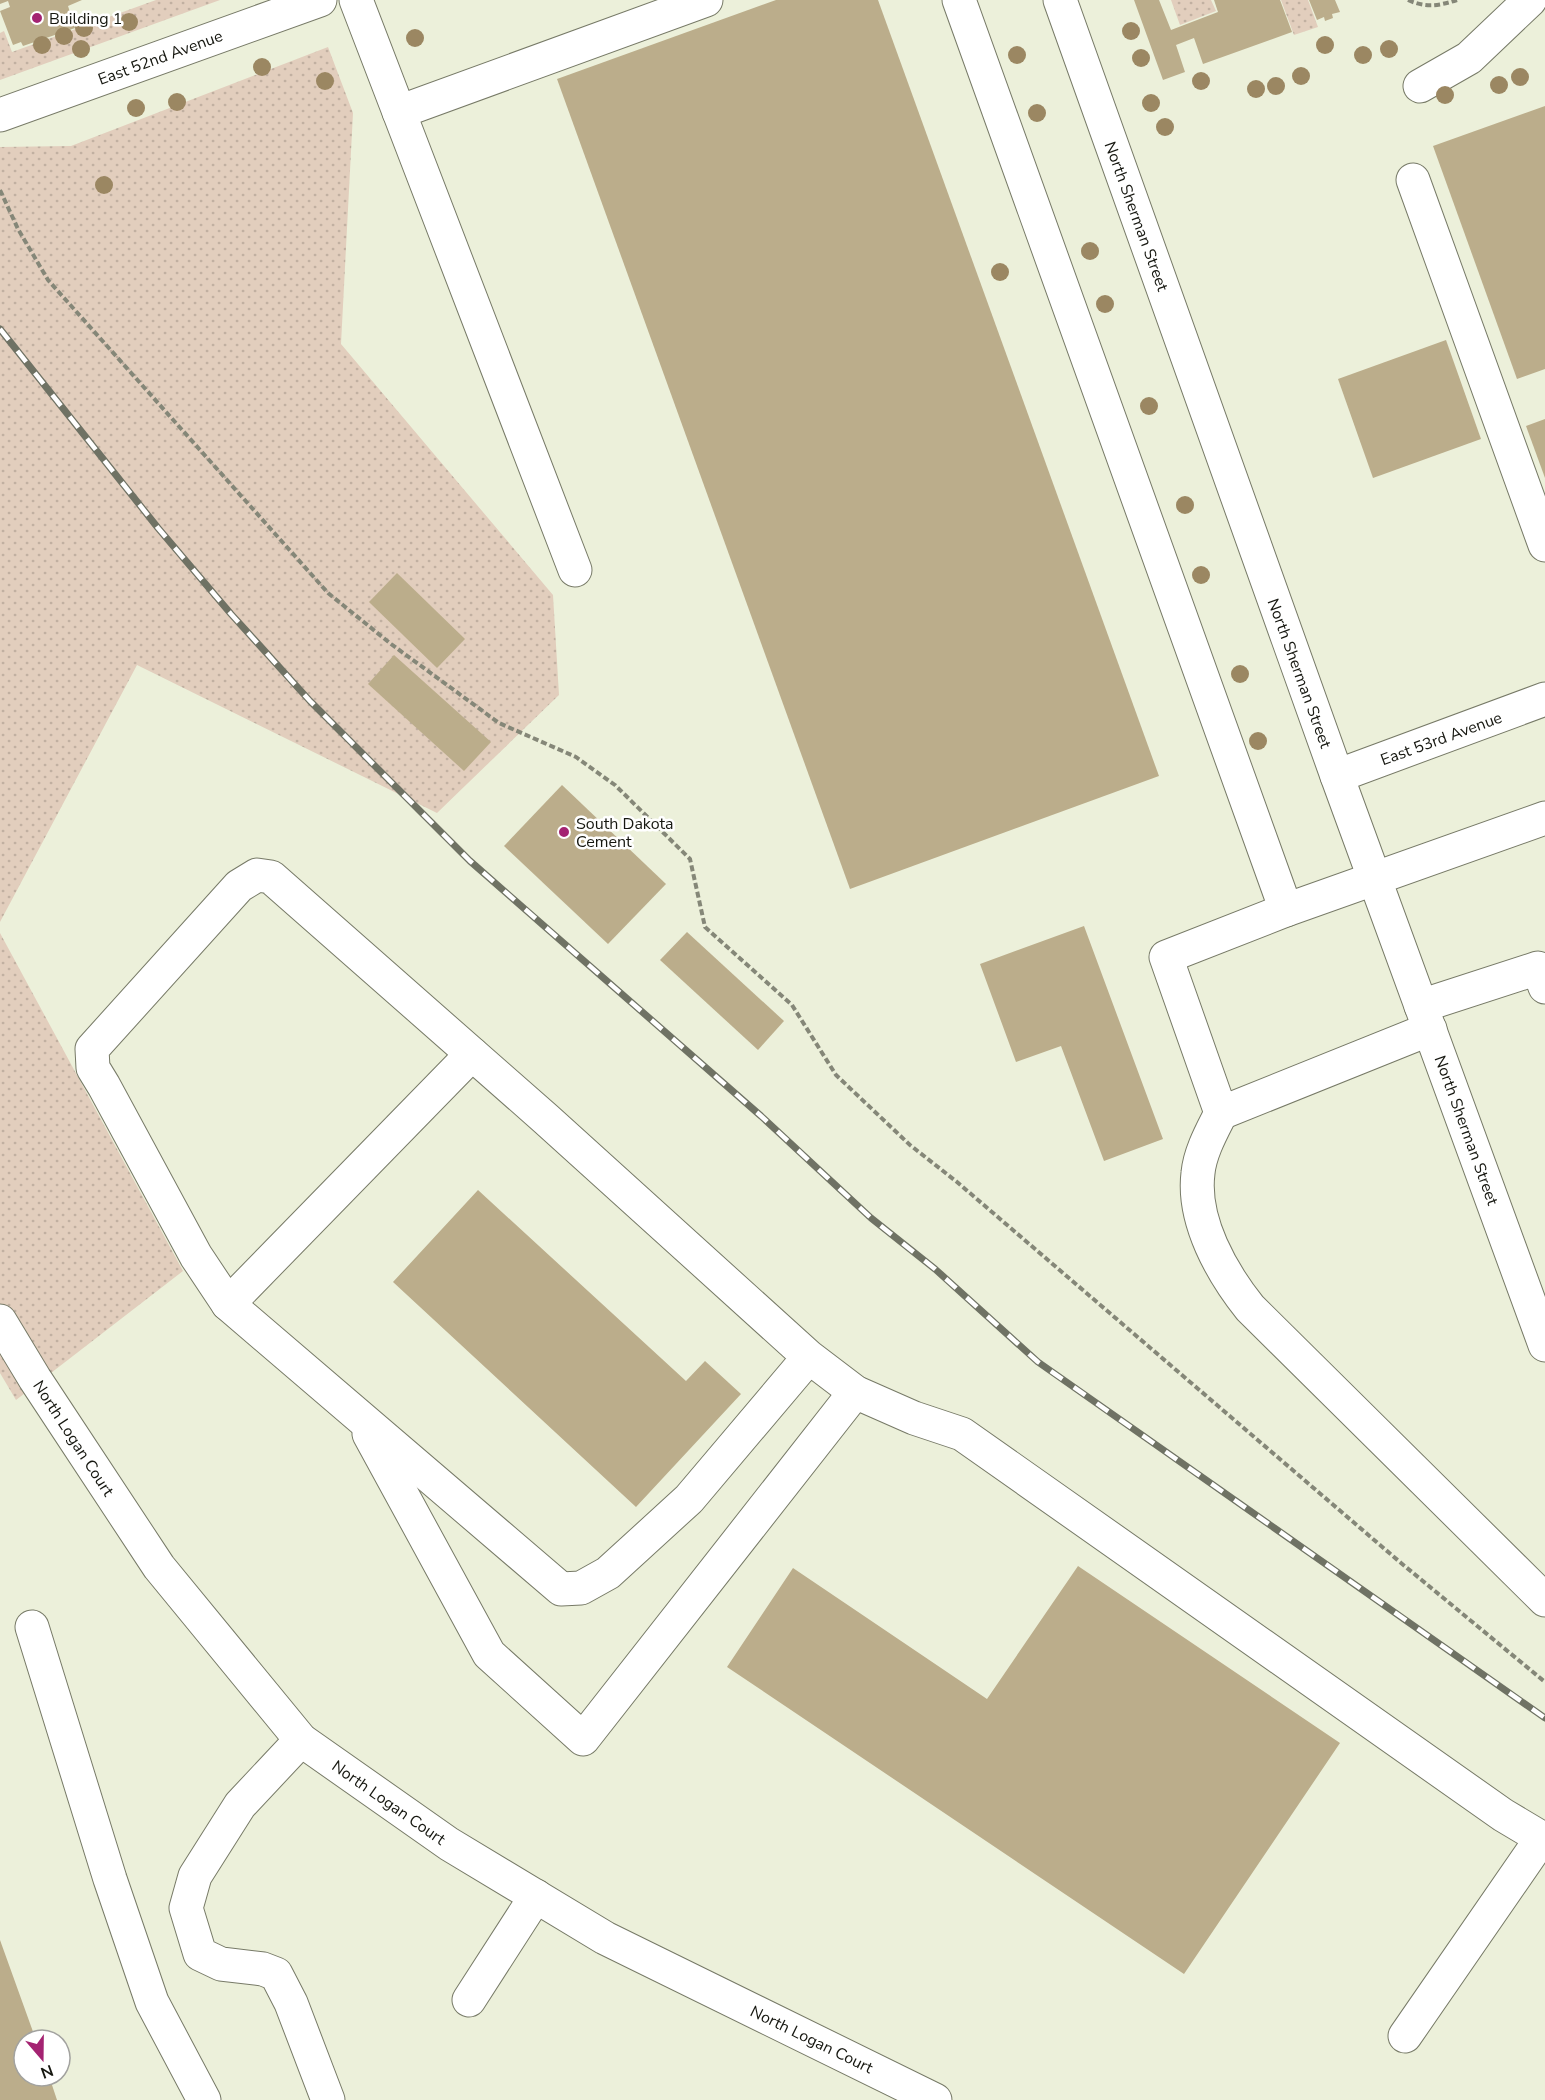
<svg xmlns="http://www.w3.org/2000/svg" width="1545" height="2100" font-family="'Nunito Sans',sans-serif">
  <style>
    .grass { fill: url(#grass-dots) }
    .building { fill: #bbad8b }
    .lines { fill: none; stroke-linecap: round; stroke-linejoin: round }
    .minor-casing { stroke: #777a67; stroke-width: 35 }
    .path { stroke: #858778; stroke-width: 4; stroke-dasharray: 6 3; stroke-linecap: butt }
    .minor { stroke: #fff; stroke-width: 33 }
    .rail-casing { stroke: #6f7264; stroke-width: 7 }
    .rail { stroke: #fff; stroke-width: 4.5; stroke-dasharray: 14; stroke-linecap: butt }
    .tree { fill: #9b8762 }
    .poi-dot { fill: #a42372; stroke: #fff; stroke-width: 2 }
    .labels { text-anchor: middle; stroke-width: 5; stroke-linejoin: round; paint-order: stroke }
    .poi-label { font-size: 16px; fill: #161710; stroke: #fff; text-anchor: start }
    .street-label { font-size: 16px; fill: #161710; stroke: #fff }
  </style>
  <defs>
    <pattern id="grass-dots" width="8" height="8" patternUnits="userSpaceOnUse" patternTransform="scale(1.5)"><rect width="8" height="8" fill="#e2cebd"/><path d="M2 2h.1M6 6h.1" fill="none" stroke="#c1b0a1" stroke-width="1.8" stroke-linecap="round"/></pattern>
  </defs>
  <rect width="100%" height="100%" fill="#ecf0da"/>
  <g class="grass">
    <polygon points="156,0 220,0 0,80 0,33 4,31 12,52"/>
    <polygon points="1171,0 1211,0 1216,11 1180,25"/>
    <polygon points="1281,0 1308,0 1318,27 1294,35"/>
    <polygon points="328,47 353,113 341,344 553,595 559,695 437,813 137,665 0,922 0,147 71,146"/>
    <polygon points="0,933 183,1271 16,1400 0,1373"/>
  </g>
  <g class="building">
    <polygon points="0,0 82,0 68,6 75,28 23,46 21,42 13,45 0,11 10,7 8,1 0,4"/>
    <polygon points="776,0 878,0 1159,776 850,889 557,79"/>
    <polygon points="1134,0 1159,0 1171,30 1218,12 1214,0 1280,0 1292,32 1203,64 1194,38 1176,45 1185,72 1163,80"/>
    <polygon points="1309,0 1335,0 1340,12 1332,14 1333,18 1325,21 1324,17 1317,20"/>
    <polygon points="1545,106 1545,369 1517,379 1433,146"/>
    <polygon points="1446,340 1481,439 1373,478 1338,379"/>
    <polygon points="1545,419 1545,478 1526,426"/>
    <polygon points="397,573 465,639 437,668 369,602"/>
    <polygon points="394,655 491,742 464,771 368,684"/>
    <polygon points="562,785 666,884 608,944 504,846"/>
    <polygon points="1084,926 1163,1139 1104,1161 1061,1046 1016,1062 980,964"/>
    <polygon points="687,932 784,1021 758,1050 660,960"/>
    <polygon points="478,1190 686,1381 705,1361 741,1394 636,1507 393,1282"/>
    <polygon points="1078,1566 1340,1743 1184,1974 727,1667 793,1568 987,1699"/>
    <polygon points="0,1940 36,2040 24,2040 24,2076 49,2076 57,2100 0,2100"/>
  </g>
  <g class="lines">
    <g class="minor-casing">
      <g id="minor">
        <polyline points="356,0 399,112 706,0"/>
        <polyline points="959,0 1286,910 1545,818"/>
        <polyline points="1060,0 1337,776 1545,1345"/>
        <polyline points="1420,86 1469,58 1530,0"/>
        <polyline points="399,112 575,570"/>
        <polyline points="0,115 320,0"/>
        <polyline points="1413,180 1545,545"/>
        <polyline points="1337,776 1545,699"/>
        <polyline points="1286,910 1166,957 1221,1113 1430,1029"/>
        <polyline points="1421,1006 1538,968 1545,987"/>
        <path d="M1221 1113C1212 1131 1200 1152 1198 1173 1192 1221 1222 1273 1250 1308L1545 1600"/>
        <polyline points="228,1304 472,1054"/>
        <polyline points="0,1321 35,1379 159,1567 301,1740 449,1844 605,1938 935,2100"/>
        <polyline points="809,1357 689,1499 608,1573 581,1588 561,1589 228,1304 196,1256 104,1086 93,1068 92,1049 239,886 257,875 271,877 546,1119 809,1357 855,1392 914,1418 962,1434 1503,1815 1545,1840"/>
        <polyline points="369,1434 489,1654 583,1739 855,1392"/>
        <polyline points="32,1627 110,1879 152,2002 204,2100"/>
        <polyline points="301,1740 240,1805 195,1876 186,1908 200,1954 221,1964 263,1969 276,1974 291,2003 328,2100"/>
        <polyline points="469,2000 536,1896"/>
        <polyline points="1405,2036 1541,1839"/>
      </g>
    </g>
    <g class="path">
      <path d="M1408 0C1426 8 1438 6 1457 0"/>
      <polyline points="0,190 18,229 48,280 328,593 391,644 499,723 576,757 615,785 690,859 705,927 792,1005 836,1075 910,1145 957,1182 1401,1563 1545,1682"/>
    </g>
    <use href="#minor" class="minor"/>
    <g class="rail-casing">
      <polyline id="rail" points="0,329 158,528 231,614 310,701 470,861 761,1116 871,1218 935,1269 1038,1362 1545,1718"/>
    </g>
    <use href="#rail" class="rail"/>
  </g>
  <g class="tree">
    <circle cx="129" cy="22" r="9"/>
    <circle cx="84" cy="28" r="9"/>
    <circle cx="1131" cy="31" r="9"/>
    <circle cx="64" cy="36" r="9"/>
    <circle cx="415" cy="38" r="9"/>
    <circle cx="42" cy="45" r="9"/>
    <circle cx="1325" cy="45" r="9"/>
    <circle cx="81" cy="49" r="9"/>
    <circle cx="1389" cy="49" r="9"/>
    <circle cx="1017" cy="55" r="9"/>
    <circle cx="1363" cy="55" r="9"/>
    <circle cx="1141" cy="58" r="9"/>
    <circle cx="262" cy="67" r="9"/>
    <circle cx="1301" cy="76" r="9"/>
    <circle cx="1520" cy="77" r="9"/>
    <circle cx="325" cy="81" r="9"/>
    <circle cx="1201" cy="81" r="9"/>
    <circle cx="1499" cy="85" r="9"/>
    <circle cx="1276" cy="86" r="9"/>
    <circle cx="1256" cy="89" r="9"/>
    <circle cx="1445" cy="95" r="9"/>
    <circle cx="177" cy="102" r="9"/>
    <circle cx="1151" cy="103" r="9"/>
    <circle cx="136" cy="108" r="9"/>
    <circle cx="1037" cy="113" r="9"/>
    <circle cx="1165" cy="127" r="9"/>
    <circle cx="104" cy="185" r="9"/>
    <circle cx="1090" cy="251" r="9"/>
    <circle cx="1000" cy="272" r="9"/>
    <circle cx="1105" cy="304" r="9"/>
    <circle cx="1149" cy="406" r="9"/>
    <circle cx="1185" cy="505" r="9"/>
    <circle cx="1201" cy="575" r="9"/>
    <circle cx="1240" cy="674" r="9"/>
    <circle cx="1258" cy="741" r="9"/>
  </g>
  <g class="poi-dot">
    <circle cx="37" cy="18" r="6"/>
    <circle cx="564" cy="832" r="6"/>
  </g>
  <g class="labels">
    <g class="poi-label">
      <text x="49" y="24">Building 1</text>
      <text x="576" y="829">South Dakota<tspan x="576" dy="18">Cement</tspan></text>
    </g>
    <g class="street-label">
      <text transform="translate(160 57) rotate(-20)" y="6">East 52nd Avenue</text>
      <text transform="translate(1137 216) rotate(70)" y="6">North Sherman Street</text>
      <text transform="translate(1300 673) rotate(70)" y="6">North Sherman Street</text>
      <text transform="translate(1441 738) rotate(-20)" y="6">East 53rd Avenue</text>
      <text transform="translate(1467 1130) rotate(70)" y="6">North Sherman Street</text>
      <text transform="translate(74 1438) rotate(57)" y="6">North Logan Court</text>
      <text transform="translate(389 1802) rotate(35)" y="6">North Logan Court</text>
      <text transform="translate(812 2039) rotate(26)" y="6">North Logan Court</text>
    </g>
  </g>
  <g transform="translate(42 2058) rotate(160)"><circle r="28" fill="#ffffff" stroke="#a2a29f" stroke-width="1.5"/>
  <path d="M0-4.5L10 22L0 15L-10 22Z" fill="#a42372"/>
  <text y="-9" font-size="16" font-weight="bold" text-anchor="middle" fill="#161710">N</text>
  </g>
</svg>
